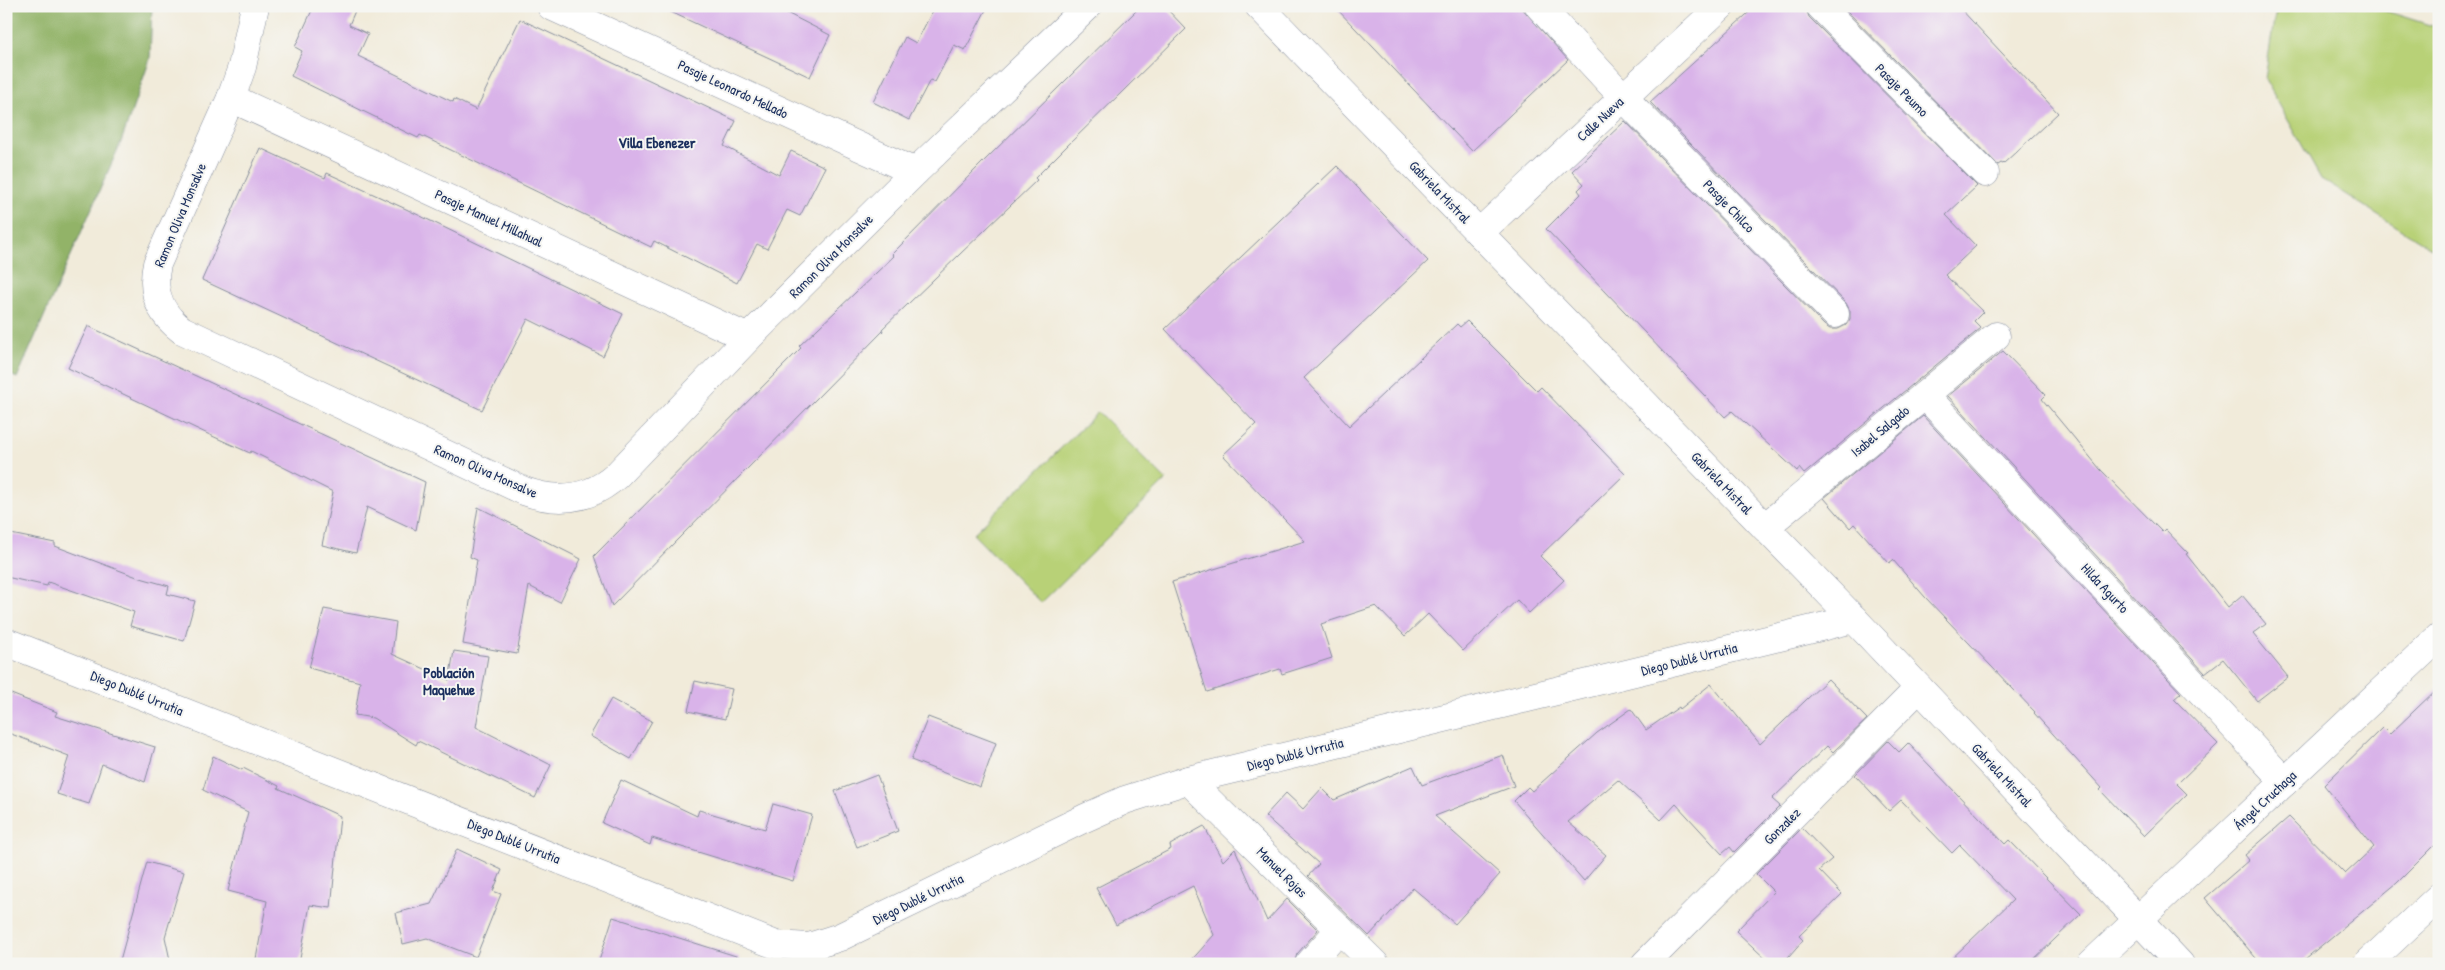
<svg xmlns="http://www.w3.org/2000/svg" width="2445" height="970" font-family="'Patrick Hand',sans-serif">
  <style>
    .green { fill: #b8d177; stroke: #6a806a }
    .forest { fill: #92b368; stroke: #567163 }
    .building { fill: #d9b3e9 }
    .lines { fill: none; stroke-linecap: round; stroke-linejoin: round }
    .minor-casing { stroke: #868d9c; stroke-width: 29 }
    .minor { stroke: #fff; stroke-width: 28 }
    .labels { text-anchor: middle; stroke-width: 4; stroke-linejoin: round; paint-order: stroke }
    .street-label { font-size: 14px; fill: #1b2f5e; stroke: #f6f6f2 }
    .neighbourhood-label { font-size: 15px; font-weight: bold; fill: #1b2f5e; stroke: #f6f6f2 }
  </style>
  <rect width="100%" height="100%" fill="#f6f6f2"/>
  <filter id="ink" filterUnits="userSpaceOnUse"><feTurbulence type="fractalNoise" baseFrequency=".02" numOctaves="2"/><feDisplacementMap in="SourceGraphic" scale="10" xChannelSelector="R" yChannelSelector="G"/><feConvolveMatrix kernelMatrix="1 2 1 2 8 2 1 2 1" color-interpolation-filters="sRGB"/></filter>
  <filter id="wash" filterUnits="userSpaceOnUse"><feTurbulence type="fractalNoise" baseFrequency=".0096" numOctaves="4" result="noise"/><feDisplacementMap in="SourceGraphic" scale="20" xChannelSelector="R" yChannelSelector="G"/><feGaussianBlur stdDeviation="1.12" result="paint"/><feColorMatrix in="noise" values="0 0 0 0 0 0 0 0 0 0 0 0 0 0 0 0 0 1.4 0 .05"/><feComposite in="paint" operator="in"/></filter>
  <g filter="url(#wash)">
    <rect width="100%" height="100%" fill="#f1ebda"/>
    <g class="green">
      <polygon points="2278,6 2370,6 2439,28 2439,253 2321,179 2265,79 2274,20"/>
      <polygon points="1098,412 1166,480 1041,603 973,534"/>
    </g>
    <polygon class="forest" points="6,6 152,6 150,59 121,142 17,378 6,373"/>
    <g id="blocks">
      <g class="building">
        <polygon points="314,6 357,6 349,25 368,34 358,56 453,102 454,99 476,110 520,19 736,121 724,146 779,175 791,151 825,167 800,216 787,210 767,249 757,244 737,283 654,241 651,247 420,135 418,138 291,76 302,51 295,47"/>
        <polygon points="658,6 773,6 830,35 810,77"/>
        <polygon points="935,6 988,6 965,50 954,45 935,82 930,80 909,120 873,102 905,37 916,43"/>
        <polygon points="1141,6 1164,6 1186,29 1065,148 1035,178 1037,180 882,329 883,331 612,606 594,556 801,348 799,346 894,256 892,254 982,163"/>
        <polygon points="1334,6 1520,6 1568,60 1472,151"/>
        <polygon points="1756,6 1805,6 1809,17 1977,186 1946,215 1976,246 1945,275 1983,312 1974,321 1981,328 1804,474 1799,468 1797,471 1732,411 1725,417 1546,229 1581,194 1578,190 1584,184 1572,171 1625,121 1824,325 1830,329 1838,329 1846,325 1850,319 1850,311 1846,303 1650,102"/>
        <polygon points="1842,6 1958,6 2058,113 2003,164 2001,163 1998,165"/>
        <polygon points="260,148 325,178 327,173 406,209 623,314 603,356 528,319 482,410 202,280"/>
        <polygon points="1337,166 1428,261 1304,378 1349,426 1457,324 1460,327 1467,321 1537,391 1541,387 1625,474 1540,556 1564,580 1529,613 1517,600 1463,651 1428,614 1405,636 1376,606 1321,624 1332,658 1282,674 1280,669 1207,692 1172,582 1305,541 1223,455 1256,424 1165,329"/>
        <polygon points="88,326 425,482 416,530 367,507 356,553 322,545 333,492 251,451 250,453 210,435 68,368"/>
        <polygon points="2003,351 2046,395 2042,399 2100,469 2162,532 2165,529 2188,553 2186,554 2228,607 2242,595 2266,624 2253,634 2288,677 2257,701 2223,659 2205,673 1948,396"/>
        <polygon points="1923,416 2181,693 2174,699 2218,744 2177,784 2187,794 2144,836 2100,790 2102,788 2034,713 2035,712 1925,597 1893,560 1889,563 1854,524 1850,528 1824,498"/>
        <polygon points="478,507 581,559 560,602 529,586 517,654 463,644 477,560 470,557"/>
        <polygon points="6,533 55,543 55,546 137,577 169,586 167,594 195,601 184,641 130,626 134,612 48,582 47,586 6,577"/>
        <polygon points="324,609 396,622 392,654 449,680 454,651 488,656 476,727 551,765 535,798 418,741 416,745 373,718 355,715 360,682 309,668"/>
        <polygon points="1828,679 1867,719 1833,752 1827,746 1772,799 1780,806 1734,852 1730,847 1722,854 1676,804 1661,820 1618,780 1568,822 1606,855 1584,881 1514,801 1528,787 1532,791 1597,733 1631,709 1646,730 1679,707 1680,709 1711,684 1760,744"/>
        <polygon points="695,681 732,689 725,719 688,711"/>
        <polygon points="2439,687 2439,841 2397,883 2299,964 2261,964 2205,898 2249,860 2245,855 2289,817 2345,874 2374,847 2324,785 2383,727 2390,734"/>
        <polygon points="6,692 57,712 55,716 155,747 145,782 102,764 89,804 57,794 69,756 6,732"/>
        <polygon points="611,699 652,721 631,759 590,736"/>
        <polygon points="928,717 996,743 980,787 911,760"/>
        <polygon points="1888,741 1899,752 1908,743 2005,844 2009,840 2081,914 2029,964 1946,964 2013,900 1960,845 1952,853 1901,800 1889,811 1855,775"/>
        <polygon points="1503,755 1514,786 1435,816 1500,874 1455,924 1413,888 1369,936 1308,876 1319,864 1265,816 1286,793 1303,809 1322,788 1334,800 1413,766 1422,785"/>
        <polygon points="213,756 242,770 243,768 279,786 278,788 340,816 331,908 310,905 299,964 255,964 267,901 228,891 248,812 203,790"/>
        <polygon points="877,775 898,831 857,847 835,791"/>
        <polygon points="621,780 697,816 699,810 765,829 773,804 812,815 793,881 652,838 650,845 602,823"/>
        <polygon points="1204,826 1223,861 1235,849 1267,921 1287,899 1318,930 1297,954 1294,964 1188,964 1214,935 1193,886 1116,925 1096,888 1171,849 1170,845"/>
        <polygon points="1802,828 1832,859 1819,870 1842,894 1799,936 1803,940 1782,964 1771,964 1736,931 1774,892 1756,874"/>
        <polygon points="457,849 502,870 493,891 501,894 476,957 427,938 403,944 396,913 431,904"/>
        <polygon points="147,862 184,872 165,937 170,960 150,964 119,964"/>
        <polygon points="613,917 739,957 738,964 598,964"/>
      </g>
    </g>
  </g>
  <g filter="url(#ink)">
    <use href="#blocks" fill-opacity="0" stroke="#868d9c" stroke-width="1"/>
    <g class="lines">
      <g class="minor-casing">
        <g id="minor">
          <path d="M255 6 242 67 231 98 157 264C151 291 159 313 182 330L524 491C558 503 589 500 616 476L748 338 915 172 1088 6"/>
          <polyline points="551,6 915,172"/>
          <polyline points="1259,6 1854,619 2180,964"/>
          <polyline points="1539,6 1623,97 1835,314"/>
          <polyline points="1820,6 1985,173"/>
          <polyline points="231,98 748,338"/>
          <polyline points="1479,233 1721,6"/>
          <polyline points="1925,395 2285,782"/>
          <polyline points="1765,527 1996,336"/>
          <polyline points="6,642 776,945 809,947 840,937 1085,818 1125,800 1188,780 1854,619"/>
          <polyline points="1188,780 1375,964"/>
          <polyline points="1309,964 1340,929"/>
          <polyline points="1645,964 1919,688"/>
          <polyline points="2091,964 2439,637"/>
          <polyline points="2367,964 2439,897"/>
        </g>
      </g>
      <use href="#minor" class="minor"/>
    </g>
  </g>
  <g class="labels">
    <g class="street-label">
      <text transform="translate(733 89) rotate(25)" y="5">Pasaje Leonardo Mellado</text>
      <text transform="translate(1902 90) rotate(45)" y="5">Pasaje Peumo</text>
      <text transform="translate(1600 119) rotate(-43)" y="5">Calle Nueva</text>
      <text transform="translate(1440 192) rotate(46)" y="5">Gabriela Mistral</text>
      <text transform="translate(1729 206) rotate(46)" y="5">Pasaje Chilco</text>
      <text transform="translate(180 215) rotate(-67)" y="5">Ramon Oliva Monsalve</text>
      <text transform="translate(489 218) rotate(25)" y="5">Pasaje Manuel Millahual</text>
      <text transform="translate(831 256) rotate(-45)" y="5">Ramon Oliva Monsalve</text>
      <text transform="translate(1880 431) rotate(-40)" y="5">Isabel Salgado</text>
      <text transform="translate(486 471) rotate(24)" y="5">Ramon Oliva Monsalve</text>
      <text transform="translate(1722 483) rotate(46)" y="5">Gabriela Mistral</text>
      <text transform="translate(2105 588) rotate(47)" y="5">Hilda Agurto</text>
      <text transform="translate(1689 659) rotate(-14)" y="5">Diego Dublé Urrutia</text>
      <text transform="translate(137 693) rotate(22)" y="5">Diego Dublé Urrutia</text>
      <text transform="translate(1295 754) rotate(-14)" y="5">Diego Dublé Urrutia</text>
      <text transform="translate(2002 775) rotate(47)" y="5">Gabriela Mistral</text>
      <text transform="translate(2265 800) rotate(-43)" y="5">Ángel Cruchaga</text>
      <text transform="translate(1782 826) rotate(-45)" y="5">Gonzalez</text>
      <text transform="translate(514 841) rotate(22)" y="5">Diego Dublé Urrutia</text>
      <text transform="translate(1282 872) rotate(45)" y="5">Manuel Rojas</text>
      <text transform="translate(918 899) rotate(-26)" y="5">Diego Dublé Urrutia</text>
    </g>
    <g class="neighbourhood-label">
      <text x="657" y="148">Villa Ebenezer</text>
      <text x="449" y="678">Población<tspan x="449" dy="17">Maquehue</tspan></text>
    </g>
  </g>
  <rect width="2445" height="970" fill="none" stroke="#f6f6f2" stroke-width="25"/>
</svg>
